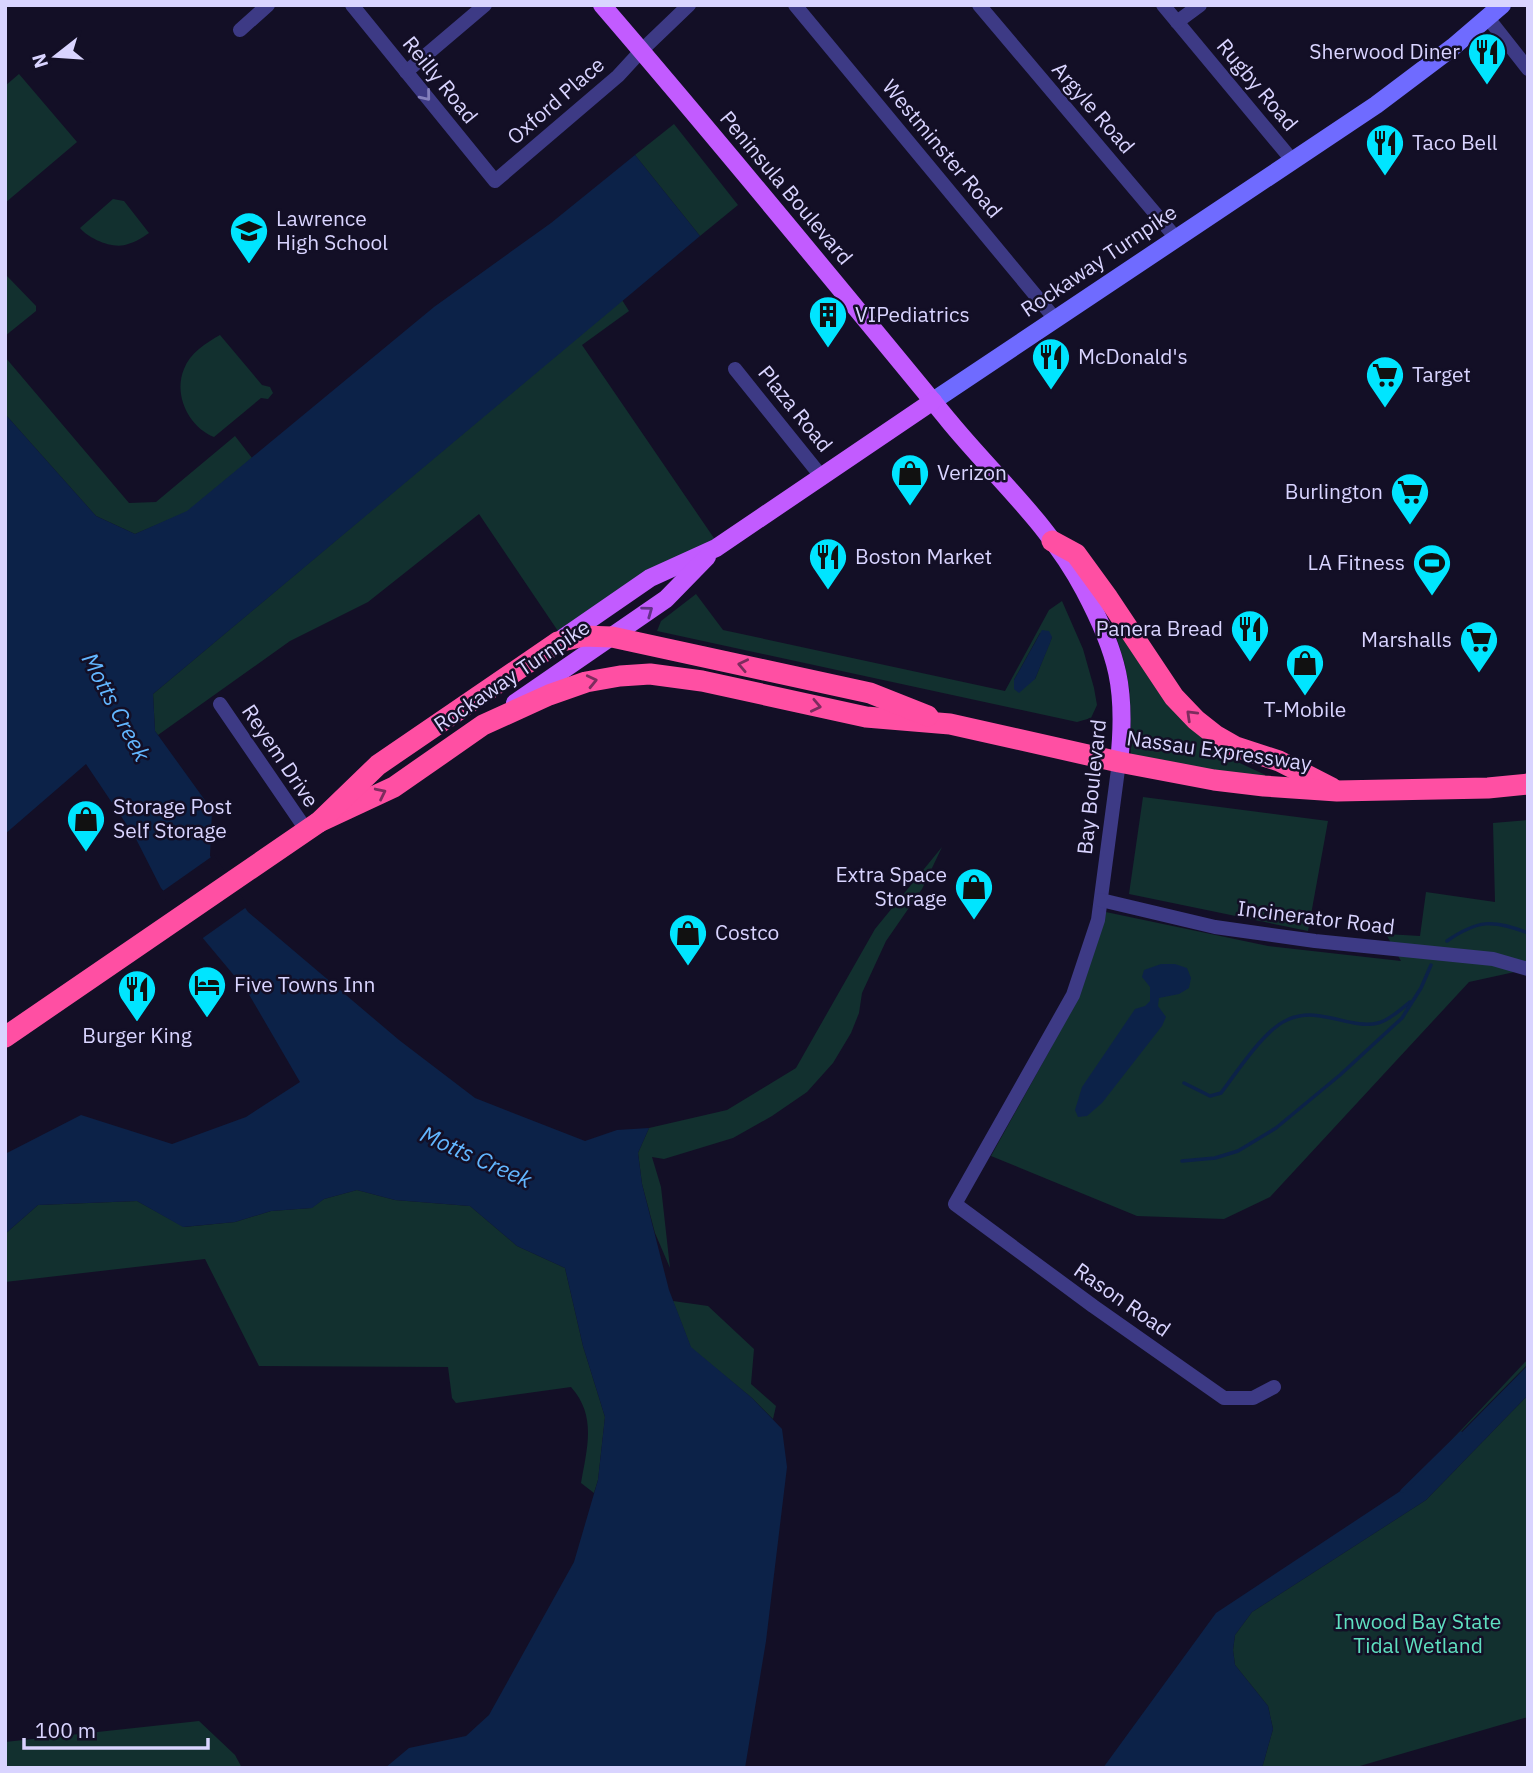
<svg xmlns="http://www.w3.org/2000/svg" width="1533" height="1773" font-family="'IBM Plex Sans',sans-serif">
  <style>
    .green { fill: #12302f; fill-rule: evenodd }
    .water { fill: #0c2248 }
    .pier { fill: #130f26 }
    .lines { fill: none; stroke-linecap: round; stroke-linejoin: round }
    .stream { stroke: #0c2248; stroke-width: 3.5 }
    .street { stroke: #3d3a85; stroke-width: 14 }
    .secondary { stroke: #6f6bff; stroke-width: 18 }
    .primary { stroke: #c25bff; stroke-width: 18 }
    .highway { stroke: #ff4fa3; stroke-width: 21 }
    .oneway { stroke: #837fbc }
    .oneway2 { stroke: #623188 }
    .oneway3 { stroke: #7d2c5e }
    .labels { text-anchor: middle; stroke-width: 5; stroke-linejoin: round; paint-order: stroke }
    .poi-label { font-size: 21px; fill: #d9d4ff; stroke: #130f26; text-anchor: start }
    .street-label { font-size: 21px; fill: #d9d4ff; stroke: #130f26 }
    .park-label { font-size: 21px; fill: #5fe0c0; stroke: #130f26 }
    .water-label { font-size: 23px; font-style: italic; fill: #62b6ff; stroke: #130f26 }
  </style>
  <rect width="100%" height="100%" fill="#130f26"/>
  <g class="green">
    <polygon points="19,74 77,142 5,203 5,86"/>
    <polygon points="674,124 738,205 700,236 635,155"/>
    <path d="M113 199 124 201 149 233C143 237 136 242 128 244 114 250 89 239 80 228Z"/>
    <polygon points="7,276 36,306 36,311 5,336 5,277"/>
    <polygon points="622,300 629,311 582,345 718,544 562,637 479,514 368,602 290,641 158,735 155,731 153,694"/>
    <path d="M220 335 262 385 270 387 273 393 268 399 261 398 214 437C189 427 173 395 184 369 190 353 206 343 220 335Z"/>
    <polygon points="5,357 129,503 156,502 235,436 252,458 187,512 135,534 96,516 5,414"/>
    <path d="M696 594 723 630 1005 691 1049 610 1062 601 1083 649 1094 688 1097 705 1091 718 1077 722 657 631 661 621ZM1040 633 1052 637 1035 679 1014 680Z"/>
    <polygon points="1105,599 1203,738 1229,758 1285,784 1131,764 1130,693 1125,665"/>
    <polygon points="1143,797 1328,821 1308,931 1129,894"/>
    <polygon points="1528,820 1528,969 1469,982 1270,1197 1224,1219 1137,1216 991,1156 1052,1046 1101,911 1268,946 1401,961 1386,934 1420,936 1426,892 1495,902 1493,823"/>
    <polygon points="942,847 922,889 886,941 862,993 859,1013 851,1033 833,1063 807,1092 772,1116 733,1138 664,1159 652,1157 661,1187 670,1268 655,1233 642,1184 638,1153 649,1128 727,1110 796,1068 875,929"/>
    <path d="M357 1190 395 1200 470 1206 517 1246 565 1268 583 1346 605 1417 598 1480 594 1493 581 1483C587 1448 597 1416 571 1387L456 1403 452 1398 448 1367 259 1366 205 1259 5 1282V1234L38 1205 137 1201 184 1227 235 1222 271 1211 311 1208 324 1199Z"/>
    <polygon points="673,1301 708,1306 754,1349 751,1384 776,1406 773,1419 752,1398 691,1348"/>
    <polygon points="1528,1359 1528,1364 1431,1462"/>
    <polygon points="1528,1395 1528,1717 1353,1768 1262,1768 1273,1729 1268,1706 1235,1665 1233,1650 1235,1635 1252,1612 1426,1500"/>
    <polygon points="199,1721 235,1755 242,1768 6,1768 5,1742"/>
  </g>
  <g class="water">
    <polygon points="635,155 700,236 153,694 155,731 212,810 210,856 248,912 399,1040 475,1098 585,1141 617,1130 649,1128 638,1153 642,1184 669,1290 691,1347 752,1398 782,1429 787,1467 766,1641 745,1768 385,1768 409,1748 466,1736 489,1715 574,1562 598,1480 605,1417 583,1346 565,1268 517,1246 470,1206 395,1200 357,1190 324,1199 312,1208 271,1211 235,1222 183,1227 137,1201 38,1205 5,1234 5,1154 81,1115 172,1144 246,1117 300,1082 247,991 161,888 135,837 86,764 5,834 5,414 96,516 135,534 187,511 434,307 551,223"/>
    <polygon points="1042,630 1049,631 1052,637 1050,643 1035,679 1019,693 1014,689 1014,680"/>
    <polygon points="1161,964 1175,964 1187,968 1191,978 1189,988 1179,994 1159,998 1158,1006 1166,1017 1162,1026 1102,1103 1087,1116 1078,1117 1075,1110 1082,1087 1135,1009 1145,1006 1150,1001 1150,987 1142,977 1144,970"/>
    <polygon points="1528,1365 1528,1395 1426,1500 1252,1612 1235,1635 1233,1650 1235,1665 1268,1706 1273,1729 1262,1768 1103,1768 1216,1613 1411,1484"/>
  </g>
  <polygon class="pier" points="214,855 248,906 200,940 160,893"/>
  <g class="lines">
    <g class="stream">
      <path d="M1447 941C1477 920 1493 919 1528 933"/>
      <path d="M1184 1083 1210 1096 1221 1093C1237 1072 1264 1030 1287 1020 1319 1005 1350 1030 1378 1023 1390 1020 1401 1009 1410 1002"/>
      <polyline points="1182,1161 1215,1158 1238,1151 1276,1128 1340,1075 1402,1018 1421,988 1431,965"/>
      <polyline points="1402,1491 1461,1433"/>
    </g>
    <g class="street">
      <polyline points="352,5 495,181 618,76 641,51 689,5"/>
      <polyline points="795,5 1056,320"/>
      <polyline points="979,5 1176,238"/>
      <polyline points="1163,5 1292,160"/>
      <polyline points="1488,18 1528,69"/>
      <polyline points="1177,22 1200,5"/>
      <polyline points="240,30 268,5"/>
      <polyline points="406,72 485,5"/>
      <polyline points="735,369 821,476"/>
      <polyline points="220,704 307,831"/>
      <polyline points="1119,762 1098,920 1073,995 955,1204 1093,1306 1224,1398 1253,1398 1274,1387"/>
      <polyline points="1101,900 1215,927 1315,941 1493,959 1528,969"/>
    </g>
    <polyline class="secondary" points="933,401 1376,105 1453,47 1502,5"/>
    <g class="primary">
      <path d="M602 5C720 142 834 281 949 421 994 476 1051 526 1084 590 1118 654 1127 690 1119 762"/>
      <polyline points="563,638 650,578 716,548 933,401"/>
      <polyline points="515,703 666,599 707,557"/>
    </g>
    <g class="highway">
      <polyline points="1052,541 1076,554 1108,598 1174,697 1196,720 1215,735 1236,747 1279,761 1332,788"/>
      <polyline points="319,822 394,787 483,725 549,695 586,682 620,676 650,674 702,681 866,717 950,724 1119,762 1214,780 1264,786 1337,791 1488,788 1528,784"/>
      <polyline points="5,1037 319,822 378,765 558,642 583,636 612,637 870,693 928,716"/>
    </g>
  </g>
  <defs><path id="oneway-chevron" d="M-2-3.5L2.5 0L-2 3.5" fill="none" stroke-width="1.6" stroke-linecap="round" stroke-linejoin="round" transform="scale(1.75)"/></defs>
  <use class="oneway" href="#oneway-chevron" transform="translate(426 96) rotate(51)"/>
  <use class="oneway2" href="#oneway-chevron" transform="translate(648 611) rotate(-36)"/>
  <g class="oneway3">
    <use href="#oneway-chevron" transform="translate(743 665) rotate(-168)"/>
    <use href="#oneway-chevron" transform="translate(592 681) rotate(-13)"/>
    <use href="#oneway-chevron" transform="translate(816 706) rotate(12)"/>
    <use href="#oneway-chevron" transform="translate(1191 715) rotate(-136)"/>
    <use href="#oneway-chevron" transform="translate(381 793) rotate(-26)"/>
  </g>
  <defs>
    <g id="restaurant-pin" transform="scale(2.0125)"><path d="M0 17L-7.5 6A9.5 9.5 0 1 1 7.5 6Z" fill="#00e5ff" stroke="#130f26"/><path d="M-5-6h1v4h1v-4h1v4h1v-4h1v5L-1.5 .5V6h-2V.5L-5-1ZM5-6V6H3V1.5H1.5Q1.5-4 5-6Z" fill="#111"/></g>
    <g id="school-pin" transform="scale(2.0125)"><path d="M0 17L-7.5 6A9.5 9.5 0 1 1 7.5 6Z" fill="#00e5ff" stroke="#130f26"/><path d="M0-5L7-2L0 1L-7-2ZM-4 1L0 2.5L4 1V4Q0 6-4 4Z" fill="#111"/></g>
    <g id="building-pin" transform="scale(2.0125)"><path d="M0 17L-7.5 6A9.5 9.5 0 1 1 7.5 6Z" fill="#00e5ff" stroke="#130f26"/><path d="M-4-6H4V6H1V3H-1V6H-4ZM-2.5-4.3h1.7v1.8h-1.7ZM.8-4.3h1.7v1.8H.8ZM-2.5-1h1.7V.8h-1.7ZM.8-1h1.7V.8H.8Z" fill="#111"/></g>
    <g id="supermarket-pin" transform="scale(2.0125)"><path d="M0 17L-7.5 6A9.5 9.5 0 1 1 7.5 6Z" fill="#00e5ff" stroke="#130f26"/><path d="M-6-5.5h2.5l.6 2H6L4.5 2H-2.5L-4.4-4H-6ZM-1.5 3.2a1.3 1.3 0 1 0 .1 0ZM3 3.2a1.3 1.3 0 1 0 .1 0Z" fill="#111"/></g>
    <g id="shop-pin" transform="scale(2.0125)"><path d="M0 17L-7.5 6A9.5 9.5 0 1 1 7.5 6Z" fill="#00e5ff" stroke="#130f26"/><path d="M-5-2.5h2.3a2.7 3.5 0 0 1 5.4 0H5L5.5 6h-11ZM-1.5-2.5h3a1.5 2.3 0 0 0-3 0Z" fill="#111"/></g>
    <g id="stadium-pin" transform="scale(2.0125)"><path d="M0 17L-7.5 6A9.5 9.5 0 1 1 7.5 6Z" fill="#00e5ff" stroke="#130f26"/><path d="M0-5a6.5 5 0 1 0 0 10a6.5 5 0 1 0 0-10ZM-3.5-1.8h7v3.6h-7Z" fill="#111"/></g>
    <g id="hotel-pin" transform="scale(2.0125)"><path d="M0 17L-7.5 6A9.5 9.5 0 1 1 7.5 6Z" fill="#00e5ff" stroke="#130f26"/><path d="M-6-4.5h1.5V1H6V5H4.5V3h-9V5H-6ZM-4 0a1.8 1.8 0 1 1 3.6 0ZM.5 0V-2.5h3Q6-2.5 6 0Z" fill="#111"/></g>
  </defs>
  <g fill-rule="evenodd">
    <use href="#restaurant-pin" x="1487" y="52"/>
    <use href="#restaurant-pin" x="1385" y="143"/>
    <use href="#school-pin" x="249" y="231"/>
    <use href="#building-pin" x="828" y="315"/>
    <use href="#restaurant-pin" x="1051" y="357"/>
    <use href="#supermarket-pin" x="1385" y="375"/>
    <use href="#shop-pin" x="910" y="473"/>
    <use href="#supermarket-pin" x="1410" y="492"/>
    <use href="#restaurant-pin" x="828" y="557"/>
    <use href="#stadium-pin" x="1432" y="563"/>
    <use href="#restaurant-pin" x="1250" y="629"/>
    <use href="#supermarket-pin" x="1479" y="640"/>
    <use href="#shop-pin" x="1305" y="663"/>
    <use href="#shop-pin" x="86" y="819"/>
    <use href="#shop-pin" x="974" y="887"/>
    <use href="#shop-pin" x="688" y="933"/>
    <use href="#hotel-pin" x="207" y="985"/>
    <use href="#restaurant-pin" x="137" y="989"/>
  </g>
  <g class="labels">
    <g class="poi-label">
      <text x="1460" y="59" text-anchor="end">Sherwood Diner</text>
      <text x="1412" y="150">Taco Bell</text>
      <text x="276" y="226">Lawrence<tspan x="276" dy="24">High School</tspan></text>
      <text x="855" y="322">VIPediatrics</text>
      <text x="1078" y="364">McDonald's</text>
      <text x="1412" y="382">Target</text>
      <text x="937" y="480">Verizon</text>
      <text x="1383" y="499" text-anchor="end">Burlington</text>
      <text x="855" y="564">Boston Market</text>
      <text x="1405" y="570" text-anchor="end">LA Fitness</text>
      <text x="1223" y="636" text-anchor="end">Panera Bread</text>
      <text x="1452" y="647" text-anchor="end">Marshalls</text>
      <text x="1305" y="717" text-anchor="middle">T-Mobile</text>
      <text x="113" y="814">Storage Post<tspan x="113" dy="24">Self Storage</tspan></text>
      <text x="947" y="882" text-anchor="end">Extra Space<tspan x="947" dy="24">Storage</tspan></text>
      <text x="715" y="940">Costco</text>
      <text x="234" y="992">Five Towns Inn</text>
      <text x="137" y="1043" text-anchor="middle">Burger King</text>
    </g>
    <g class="street-label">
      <text transform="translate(440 80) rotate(51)" y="7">Reilly Road</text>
      <text transform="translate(1257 85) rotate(50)" y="7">Rugby Road</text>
      <text transform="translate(556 101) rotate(-41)" y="7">Oxford Place</text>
      <text transform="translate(1093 108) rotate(49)" y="7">Argyle Road</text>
      <text transform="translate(942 149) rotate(50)" y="7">Westminster Road</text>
      <text transform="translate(786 188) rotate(50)" y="7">Peninsula Boulevard</text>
      <text transform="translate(1099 261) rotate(-34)" y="7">Rockaway Turnpike</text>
      <text transform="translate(795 409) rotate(51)" y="7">Plaza Road</text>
      <text transform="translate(512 676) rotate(-34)" y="7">Rockaway Turnpike</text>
      <text transform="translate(1219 751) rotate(8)" y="7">Nassau Expressway</text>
      <text transform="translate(280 756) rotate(56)" y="7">Reyem Drive</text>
      <text transform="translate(1092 787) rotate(-84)" y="7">Bay Boulevard</text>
      <text transform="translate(1316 918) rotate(7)" y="7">Incinerator Road</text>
      <text transform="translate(1122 1300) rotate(35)" y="7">Rason Road</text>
    </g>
    <g class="park-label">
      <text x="1418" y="1629">Inwood Bay State<tspan x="1418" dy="24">Tidal Wetland</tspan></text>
    </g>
    <g class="water-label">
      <text transform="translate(116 707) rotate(62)" y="8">Motts Creek</text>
      <text transform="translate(476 1157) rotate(24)" y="8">Motts Creek</text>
    </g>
  </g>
  <rect width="1533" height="1773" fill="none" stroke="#d9d4ff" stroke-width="14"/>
  <g transform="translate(56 56) rotate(253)" stroke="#130f26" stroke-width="5" paint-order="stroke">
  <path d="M0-5L12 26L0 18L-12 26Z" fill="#d9d4ff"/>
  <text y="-10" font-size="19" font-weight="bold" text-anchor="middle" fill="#d9d4ff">N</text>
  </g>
  <path d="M24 1738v10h184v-10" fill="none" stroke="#d9d4ff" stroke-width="3.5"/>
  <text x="35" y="1738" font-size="21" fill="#d9d4ff" stroke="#130f26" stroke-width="5" paint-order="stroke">100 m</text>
</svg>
